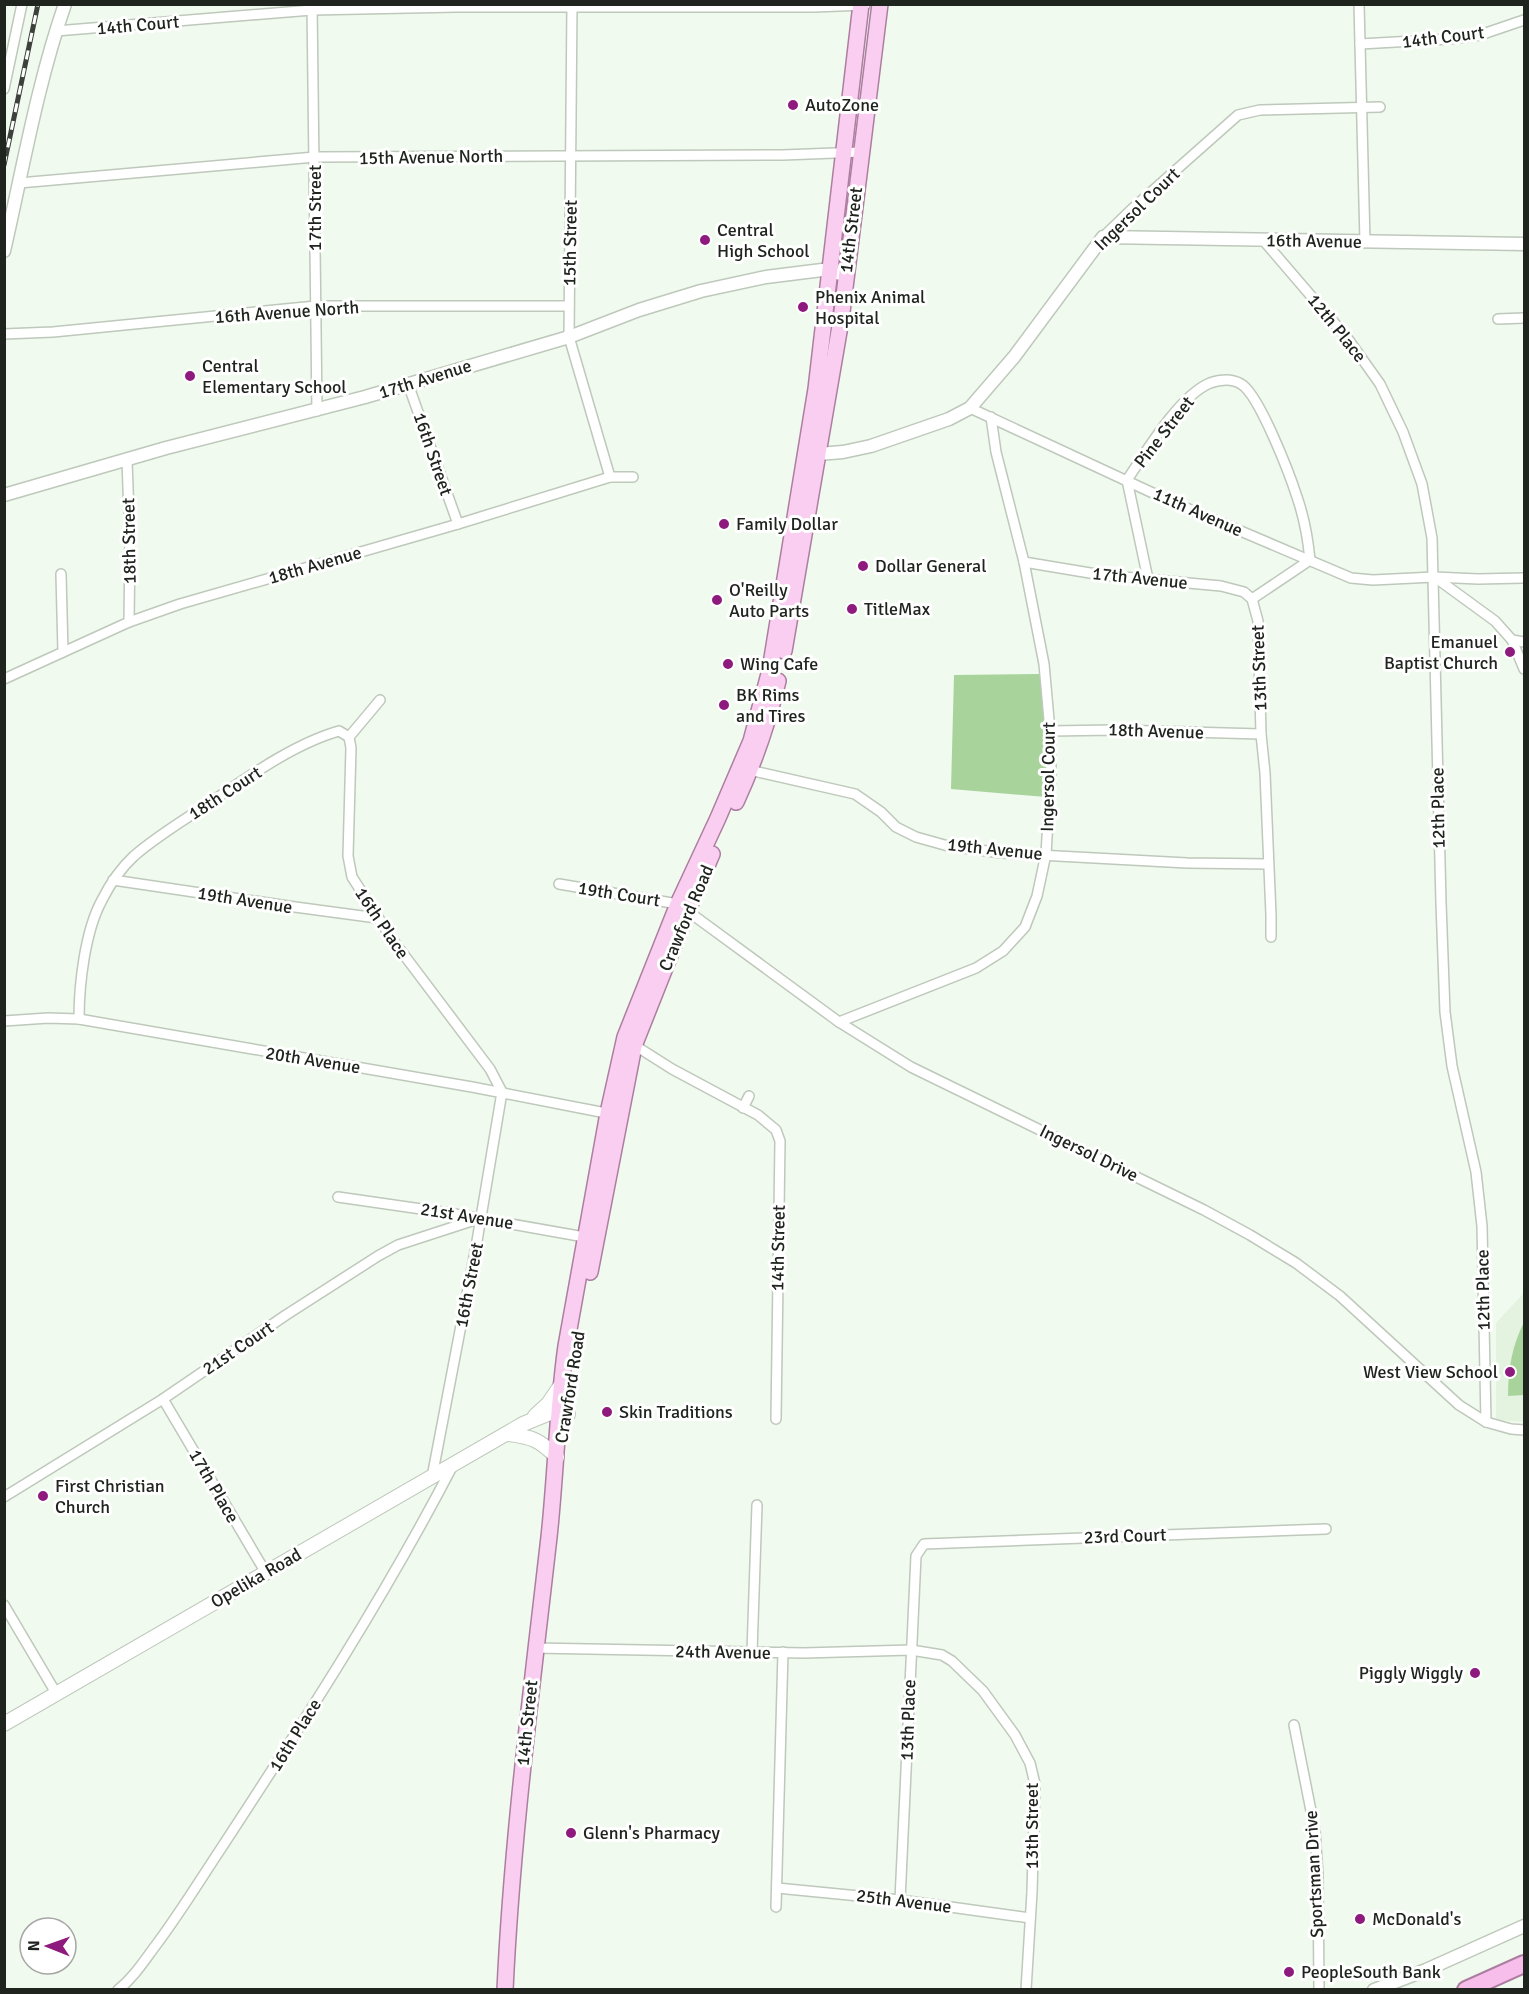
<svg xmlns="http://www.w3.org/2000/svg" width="1529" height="1994" font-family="Signika,sans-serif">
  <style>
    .built { fill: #e4f3df }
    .green { fill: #a8d49c }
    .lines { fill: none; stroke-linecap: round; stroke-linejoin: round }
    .minor-casing { stroke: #bec8bb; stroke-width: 12 }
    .tertiary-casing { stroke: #bec8bb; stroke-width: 15 }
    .secondary-casing { stroke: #bec8bb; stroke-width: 16 }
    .primary-casing { stroke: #ac7ea0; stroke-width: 18 }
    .trunk-casing { stroke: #ac7ea0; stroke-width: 20 }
    .minor { stroke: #fff; stroke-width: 9 }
    .tertiary { stroke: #fff; stroke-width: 12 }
    .secondary { stroke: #fff; stroke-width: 14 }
    .primary { stroke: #facef0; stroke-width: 15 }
    .trunk { stroke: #f8beeb; stroke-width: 16 }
    .rail-casing { stroke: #3c413b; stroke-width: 5 }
    .rail { stroke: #fff; stroke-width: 3; stroke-dasharray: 9; stroke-linecap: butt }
    .poi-dot { fill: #8d1a7c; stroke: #fff; stroke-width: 2 }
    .labels { text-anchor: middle; stroke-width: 6; stroke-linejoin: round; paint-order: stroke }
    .street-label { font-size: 18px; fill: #20241f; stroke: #fff }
    .poi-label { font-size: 18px; fill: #20241f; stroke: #fff; text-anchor: start }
  </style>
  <rect width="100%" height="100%" fill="#f0faee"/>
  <polygon class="built" points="1524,1293 1524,1422 1496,1420 1496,1323"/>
  <g class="green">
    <polygon points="1040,674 1046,733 1046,797 951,789 954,675"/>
    <path d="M1524 1322V1395L1508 1396C1508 1369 1512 1346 1524 1322Z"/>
  </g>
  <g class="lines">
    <g class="minor-casing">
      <g id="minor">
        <polyline points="312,4 317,411"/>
        <polyline points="572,4 569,337 610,477"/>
        <polyline points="1359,4 1365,242"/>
        <polyline points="56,31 312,10 457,7 814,7 865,5"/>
        <polyline points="1360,44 1449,39 1480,35 1524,20"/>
        <polyline points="4,89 22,4"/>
        <polyline points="19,183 315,157 783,155 861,152"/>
        <polyline points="1103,237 1132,209 1238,115 1260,110 1380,107"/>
        <polyline points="1264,241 1348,339 1380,384 1403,432 1422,484 1432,538 1441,903 1445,1012 1452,1066 1476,1172 1482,1226 1486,1422"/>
        <polyline points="1498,319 1524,318"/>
        <polyline points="4,334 53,332 316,306 569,306"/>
        <polyline points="408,384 458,524"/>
        <polyline points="970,408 1170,501 1351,578 1373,580 1434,577 1478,579 1524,578"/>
        <polyline points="127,461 130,540 129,622"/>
        <polyline points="1024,562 1102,575 1221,586 1244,592 1252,599 1258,621 1261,734 1265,773 1271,915 1271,937"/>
        <polyline points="61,574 63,652"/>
        <polyline points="1436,578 1495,621 1512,640 1524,642"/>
        <path d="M1148 579 1127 480C1146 452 1179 396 1210 383 1219 380 1231 378 1241 384 1259 394 1290 475 1297 497 1304 517 1308 539 1310 560"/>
        <polyline points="1252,599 1310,560"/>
        <polyline points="1512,640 1524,669"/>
        <polyline points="4,679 129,622 180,604 458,524 610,477 633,477"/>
        <polyline points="380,700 349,737 351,748 348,856 352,877 392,939 490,1069 502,1092 476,1247 432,1477"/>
        <polyline points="1050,731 1115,730 1261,734"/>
        <polyline points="745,769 855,794 881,812 896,827 916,837 948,846 1002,853 1187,863 1268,864"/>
        <polyline points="113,880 295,907 377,918"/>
        <polyline points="559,884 678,904 839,1022 911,1067 1204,1210 1250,1235 1296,1263 1340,1296 1459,1405 1486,1422 1511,1429 1524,1430"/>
        <path d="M79 1019C79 984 85 931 102 900 110 884 121 868 134 856 156 837 181 822 205 806 245 779 293 744 339 731L349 737"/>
        <polyline points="4,1021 48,1018 79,1019 472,1087 611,1114"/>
        <polyline points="839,1022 976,968 1003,951 1025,927 1037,896 1046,854 1051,771 1050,731 1044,664 1024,562 996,452 991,417"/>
        <polyline points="631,1043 672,1069 758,1115 776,1130 780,1141 776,1419"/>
        <polyline points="743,1108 749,1096"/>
        <polyline points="338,1197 449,1213 590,1238"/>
        <polyline points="163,1399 266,1573"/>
        <polyline points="4,1497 163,1399 286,1315 378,1256 398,1245 481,1218"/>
        <polyline points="4,1605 56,1693"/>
        <polyline points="534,1648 804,1653 911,1650 942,1655 952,1661 983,1691 1015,1735 1030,1763 1035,1784 1032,1892 1026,1990"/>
        <polyline points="752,1652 757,1505"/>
        <polyline points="1294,1725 1315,1831 1318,1875 1319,1990"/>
        <polyline points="777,1888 900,1900 1030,1918"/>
        <polyline points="900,1900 916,1556 924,1544 1326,1529"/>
        <polyline points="776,1907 783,1652"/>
        <path d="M118 1990C134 1977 144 1961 156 1945 180 1913 200 1880 222 1847 303 1723 384 1598 452 1467"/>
      </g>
    </g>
    <g class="tertiary-casing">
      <g id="tertiary">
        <path d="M4 251C23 168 37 85 65 4"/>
        <polyline points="810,452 818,454 843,452 871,446 949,419 970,408 1014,357 1103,237 1524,244"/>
        <polyline points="4,495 166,448 365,397 569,337 639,310 701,291 766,277 822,270 845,275"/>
        <polyline points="1374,1990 1426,1970 1524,1926"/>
      </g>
    </g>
    <g class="secondary-casing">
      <g id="secondary">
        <polyline points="535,1416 548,1404 561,1385"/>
        <path d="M508 1434C533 1437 539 1440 557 1457"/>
        <polyline points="4,1724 523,1424 550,1413 568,1414"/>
      </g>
    </g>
    <g class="primary-casing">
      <g id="primary">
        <polyline points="784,651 841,320 880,4"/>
        <path d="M736 802C754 763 768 723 778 681"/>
        <polyline points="590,1272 634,1046 688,910 712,854"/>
        <path d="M505 1990C512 1838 532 1687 549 1537 556 1473 557 1410 566 1346L608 1113 625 1037 678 904 718 818 751 741 770 670 816 389 861 4"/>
      </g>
    </g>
    <g class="trunk-casing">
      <polyline id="trunk" points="1466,1990 1524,1964"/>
    </g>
    <use href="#minor" class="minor"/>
    <use href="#tertiary" class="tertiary"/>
    <use href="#secondary" class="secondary"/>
    <use href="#primary" class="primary"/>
    <use href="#trunk" class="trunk"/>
    <g class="rail-casing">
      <polyline id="rail" points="4,165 38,4"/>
    </g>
    <use href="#rail" class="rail"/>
  </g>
  <g class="poi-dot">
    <circle cx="793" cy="105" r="6"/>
    <circle cx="705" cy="240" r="6"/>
    <circle cx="803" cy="307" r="6"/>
    <circle cx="190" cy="376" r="6"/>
    <circle cx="724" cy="524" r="6"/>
    <circle cx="863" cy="566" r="6"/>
    <circle cx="717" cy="600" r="6"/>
    <circle cx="852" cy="609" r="6"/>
    <circle cx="1510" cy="652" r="6"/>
    <circle cx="728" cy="664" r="6"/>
    <circle cx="724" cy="705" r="6"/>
    <circle cx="1510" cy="1372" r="6"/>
    <circle cx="607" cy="1412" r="6"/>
    <circle cx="43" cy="1496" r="6"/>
    <circle cx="1475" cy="1673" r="6"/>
    <circle cx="571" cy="1833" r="6"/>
    <circle cx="1360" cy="1919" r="6"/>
    <circle cx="1289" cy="1972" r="6"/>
  </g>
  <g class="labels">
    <g class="street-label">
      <text transform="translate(138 25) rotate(-5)" y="6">14th Court</text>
      <text transform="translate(1443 37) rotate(-7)" y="6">14th Court</text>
      <text transform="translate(431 157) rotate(-1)" y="6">15th Avenue North</text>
      <text transform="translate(315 208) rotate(-90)" y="6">17th Street</text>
      <text transform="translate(1137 209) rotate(-44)" y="6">Ingersol Court</text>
      <text transform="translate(851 230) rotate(-83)" y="6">14th Street</text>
      <text transform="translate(1314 241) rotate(1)" y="6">16th Avenue</text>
      <text transform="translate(570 243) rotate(-89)" y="6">15th Street</text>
      <text transform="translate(287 312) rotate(-4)" y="6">16th Avenue North</text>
      <text transform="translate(1337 328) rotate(51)" y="6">12th Place</text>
      <text transform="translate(425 379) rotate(-17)" y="6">17th Avenue</text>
      <text transform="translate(1164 432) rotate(-52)" y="6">Pine Street</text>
      <text transform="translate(433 454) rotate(71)" y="6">16th Street</text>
      <text transform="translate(1198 512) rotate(24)" y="6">11th Avenue</text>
      <text transform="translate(129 541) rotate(-91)" y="6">18th Street</text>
      <text transform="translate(315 565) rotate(-16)" y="6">18th Avenue</text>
      <text transform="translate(1140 578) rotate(6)" y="6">17th Avenue</text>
      <text transform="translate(1259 668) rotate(-92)" y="6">13th Street</text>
      <text transform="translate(1156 731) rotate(2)" y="6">18th Avenue</text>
      <text transform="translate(1048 777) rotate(-89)" y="6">Ingersol Court</text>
      <text transform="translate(225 793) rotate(-33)" y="6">18th Court</text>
      <text transform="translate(1438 808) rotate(-91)" y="6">12th Place</text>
      <text transform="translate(995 849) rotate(6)" y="6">19th Avenue</text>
      <text transform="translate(619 894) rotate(9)" y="6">19th Court</text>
      <text transform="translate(245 900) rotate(9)" y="6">19th Avenue</text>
      <text transform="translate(686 918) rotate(-67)" y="6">Crawford Road</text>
      <text transform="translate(382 923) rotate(56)" y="6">16th Place</text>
      <text transform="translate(313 1060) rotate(9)" y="6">20th Avenue</text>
      <text transform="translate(1089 1153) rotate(26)" y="6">Ingersol Drive</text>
      <text transform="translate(467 1216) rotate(9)" y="6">21st Avenue</text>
      <text transform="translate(778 1248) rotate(-89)" y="6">14th Street</text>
      <text transform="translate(469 1285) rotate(-79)" y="6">16th Street</text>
      <text transform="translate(1483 1290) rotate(-91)" y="6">12th Place</text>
      <text transform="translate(238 1348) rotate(-34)" y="6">21st Court</text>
      <text transform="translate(570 1387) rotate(-81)" y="6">Crawford Road</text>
      <text transform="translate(214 1486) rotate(60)" y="6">17th Place</text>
      <text transform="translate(1125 1536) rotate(-2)" y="6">23rd Court</text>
      <text transform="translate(256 1578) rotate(-30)" y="6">Opelika Road</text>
      <text transform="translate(723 1652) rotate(1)" y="6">24th Avenue</text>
      <text transform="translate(908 1720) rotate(-88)" y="6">13th Place</text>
      <text transform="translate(527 1723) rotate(-84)" y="6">14th Street</text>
      <text transform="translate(295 1735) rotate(-58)" y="6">16th Place</text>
      <text transform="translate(1032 1826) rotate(-90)" y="6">13th Street</text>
      <text transform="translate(1314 1874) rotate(-93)" y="6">Sportsman Drive</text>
      <text transform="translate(904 1901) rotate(7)" y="6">25th Avenue</text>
    </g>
    <g class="poi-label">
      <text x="805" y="111">AutoZone</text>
      <text x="717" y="236">Central<tspan x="717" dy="21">High School</tspan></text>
      <text x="815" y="303">Phenix Animal<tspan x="815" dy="21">Hospital</tspan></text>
      <text x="202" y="372">Central<tspan x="202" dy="21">Elementary School</tspan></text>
      <text x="736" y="530">Family Dollar</text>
      <text x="875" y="572">Dollar General</text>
      <text x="729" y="596">O'Reilly<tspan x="729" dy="21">Auto Parts</tspan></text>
      <text x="864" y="615">TitleMax</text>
      <text x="1498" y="648" text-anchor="end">Emanuel<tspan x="1498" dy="21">Baptist Church</tspan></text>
      <text x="740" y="670">Wing Cafe</text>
      <text x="736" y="701">BK Rims<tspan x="736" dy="21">and Tires</tspan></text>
      <text x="1498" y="1378" text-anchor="end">West View School</text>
      <text x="619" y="1418">Skin Traditions</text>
      <text x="55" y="1492">First Christian<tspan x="55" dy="21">Church</tspan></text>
      <text x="1463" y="1679" text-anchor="end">Piggly Wiggly</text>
      <text x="583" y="1839">Glenn's Pharmacy</text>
      <text x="1372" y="1925">McDonald's</text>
      <text x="1301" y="1978">PeopleSouth Bank</text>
    </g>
  </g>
  <rect width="1529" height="1994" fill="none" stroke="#20241f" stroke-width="12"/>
  <g transform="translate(48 1946) rotate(271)"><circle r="28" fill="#ffffff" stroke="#a6a7a5" stroke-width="1.5"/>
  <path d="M0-4.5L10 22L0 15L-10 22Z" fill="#8d1a7c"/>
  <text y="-9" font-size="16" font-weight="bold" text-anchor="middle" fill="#20241f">N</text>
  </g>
</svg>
